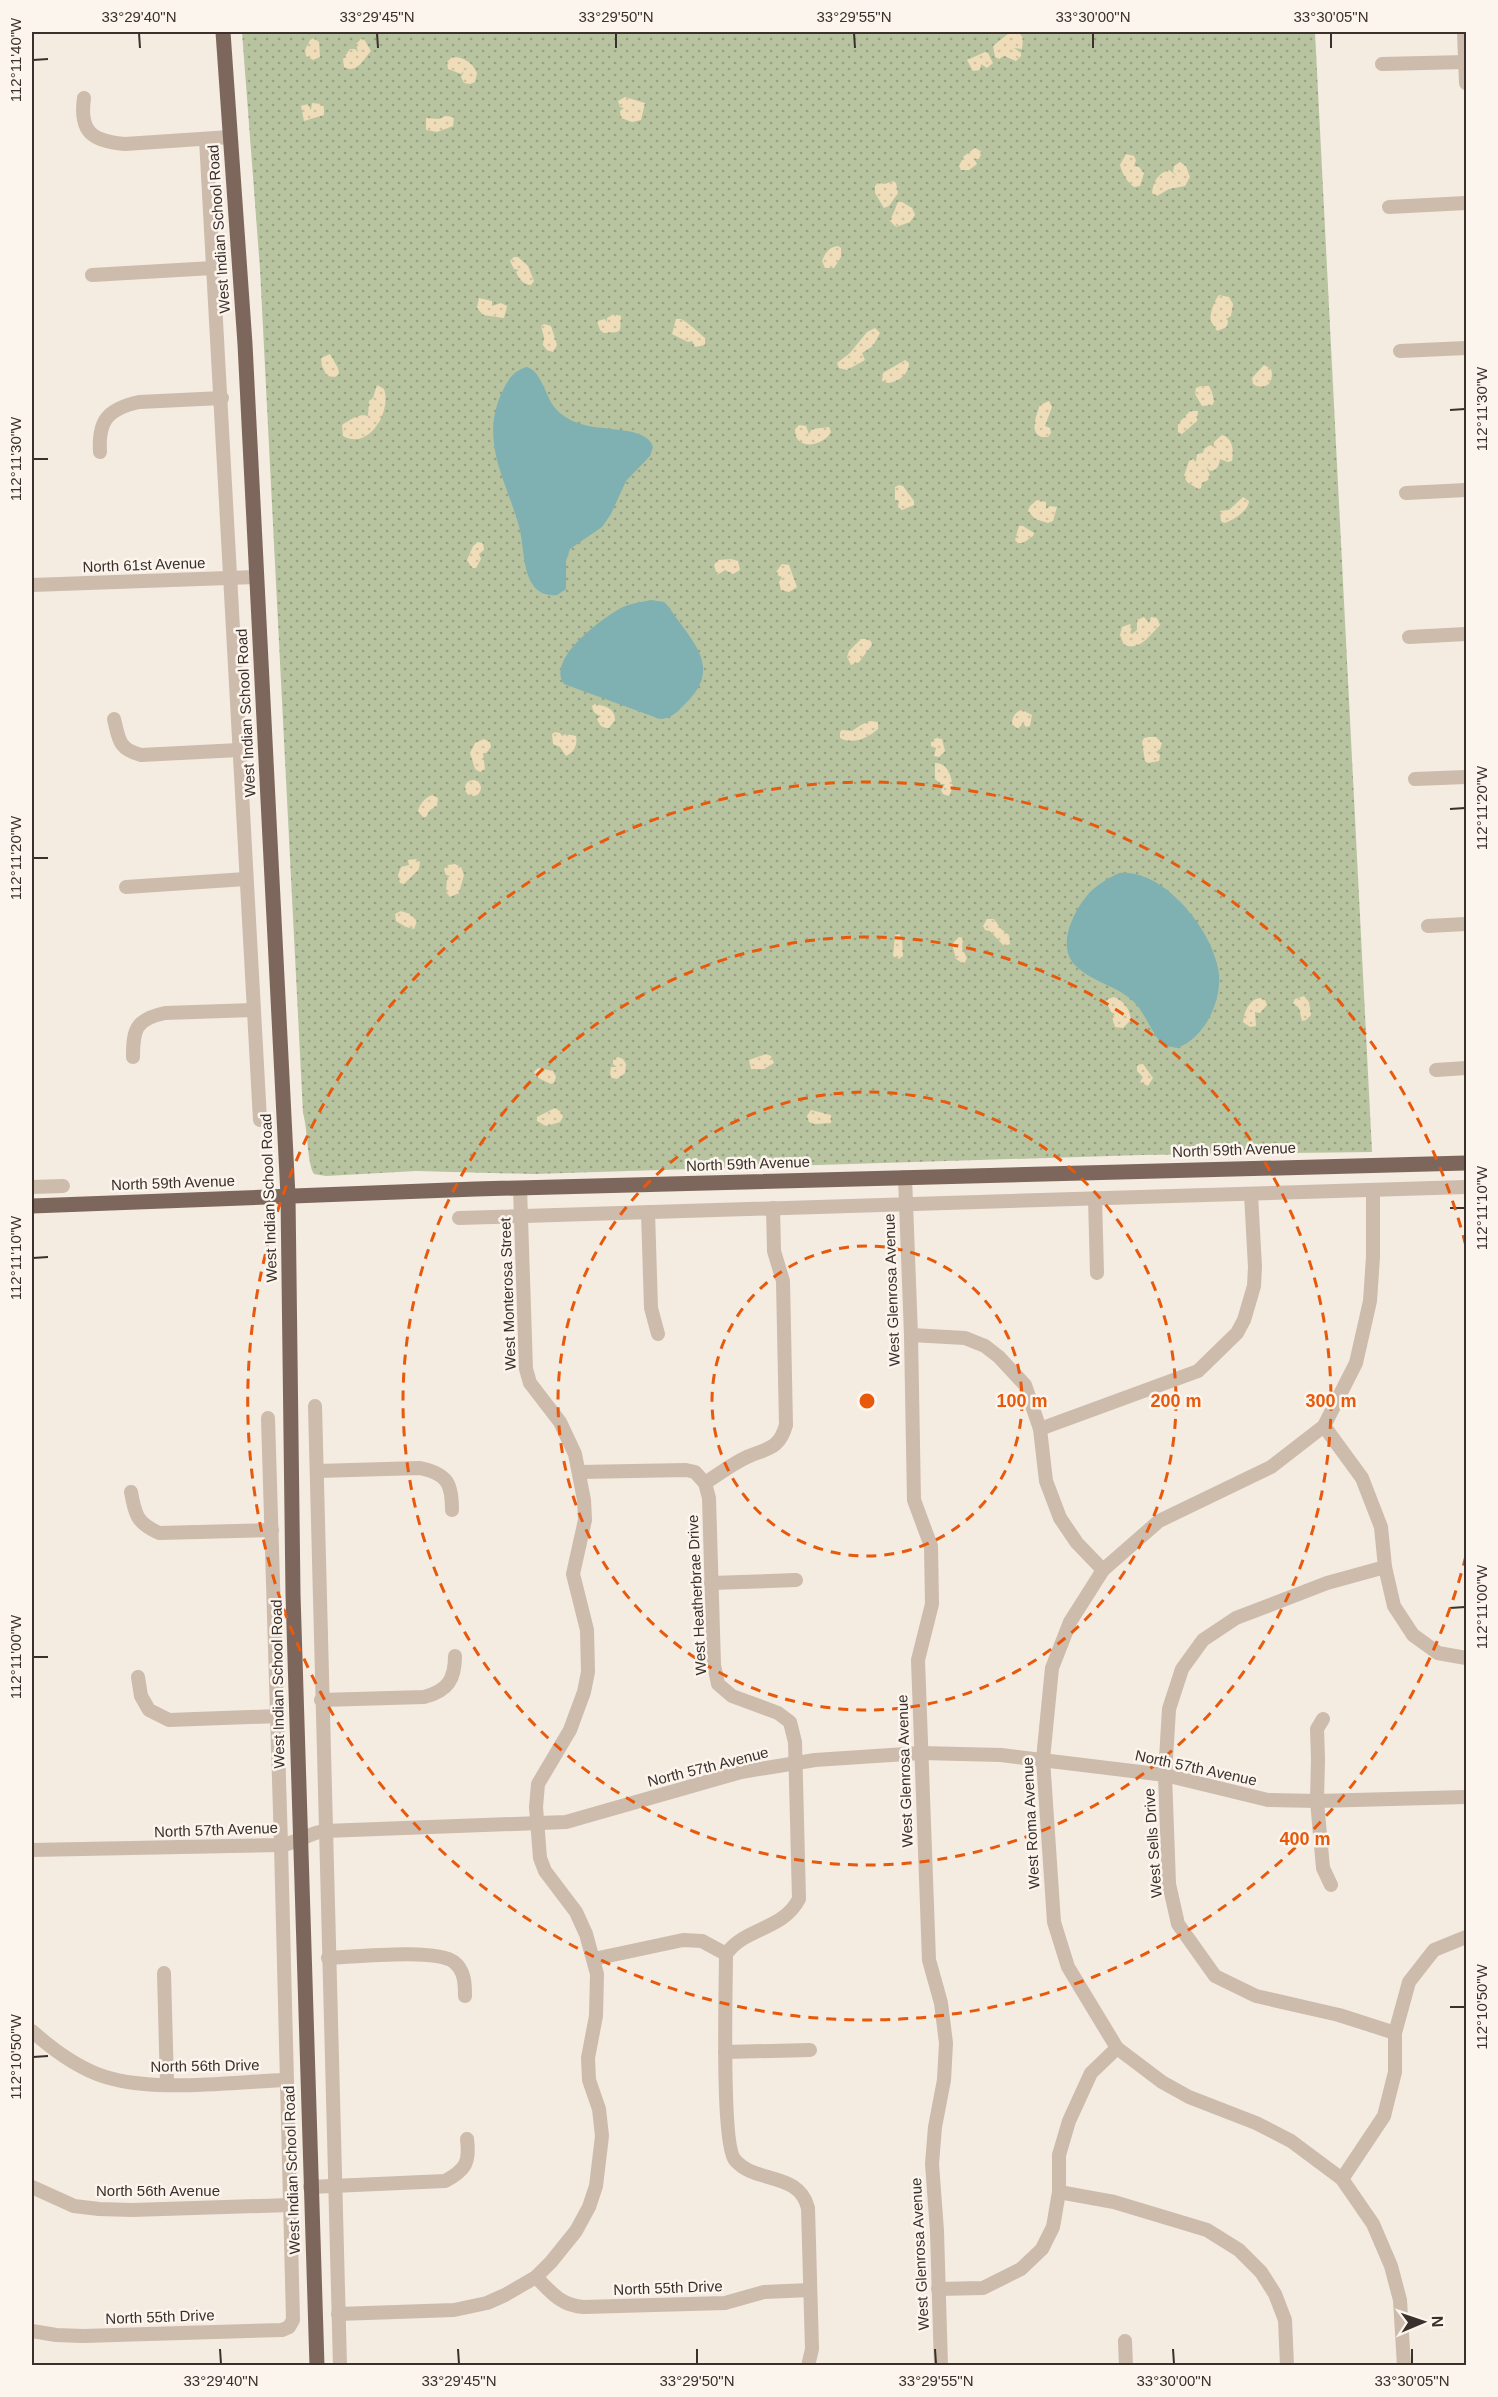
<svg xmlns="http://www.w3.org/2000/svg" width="1498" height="2397" font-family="Arial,sans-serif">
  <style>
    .grass { fill: url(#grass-dots) }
    .sand { fill: url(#sand-dots) }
    .water { fill: #7fb0b2 }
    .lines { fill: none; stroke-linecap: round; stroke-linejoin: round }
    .minor { stroke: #cdbbac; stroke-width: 14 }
    .major { stroke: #7d675c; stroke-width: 15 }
    .ticks { fill: none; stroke: #3b302b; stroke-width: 2 }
    .ring { fill: none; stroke: #e8590c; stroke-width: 3; stroke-dasharray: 10 8 }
    .labels { text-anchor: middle; stroke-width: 5; stroke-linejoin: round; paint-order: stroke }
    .street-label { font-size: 15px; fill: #3b302b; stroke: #fbf5ee }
    .centre { fill: #e8590c; stroke: #fbf5ee; stroke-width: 3 }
    .ring-label { font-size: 18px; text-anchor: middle; font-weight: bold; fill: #e8590c; stroke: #fbf5ee; stroke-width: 5; stroke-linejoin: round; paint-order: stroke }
    .neatline { fill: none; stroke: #3b302b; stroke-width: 2 }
    .ticks-label { font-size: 15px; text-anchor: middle; fill: #3b302b }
  </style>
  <defs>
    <pattern id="grass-dots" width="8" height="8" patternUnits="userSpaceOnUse" patternTransform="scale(1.5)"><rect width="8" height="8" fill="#b8c4a0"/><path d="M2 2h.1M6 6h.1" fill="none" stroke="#97a083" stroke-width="1.8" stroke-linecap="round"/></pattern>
    <pattern id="sand-dots" width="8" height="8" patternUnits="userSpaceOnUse" patternTransform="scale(1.5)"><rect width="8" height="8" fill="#efdcb8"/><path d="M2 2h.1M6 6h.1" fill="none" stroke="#cebd9e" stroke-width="1.8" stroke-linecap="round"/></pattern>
  </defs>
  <rect width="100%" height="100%" fill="#f4ebe1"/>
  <path class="grass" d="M242 32H1315L1372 1152 1142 1155 533 1174 416 1171 326 1176 314 1174C307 1163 308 1130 303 1113L260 269Z"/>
  <g class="sand">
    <polygon points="1009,33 1020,34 1023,38 1022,49 1014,48 1021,53 1021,56 1016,61 1004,56 999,59 995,57 993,46"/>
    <polygon points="314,38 319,42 320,57 313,60 306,56 305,50 310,40"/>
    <path d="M361 39H364L371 51C363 60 357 74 344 67L343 59 350 49H355L358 52 356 44Z"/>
    <polygon points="985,52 988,53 993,63 987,68 981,64 980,70 973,71 967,60"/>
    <path d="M452 57C464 57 472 62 477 73L475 82 470 84 464 83 461 77 464 71 461 74 448 69 447 62Z"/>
    <polygon points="625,97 645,103 641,120 632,122 621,118 620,111 624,108 620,107 618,101"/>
    <polygon points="312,103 321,104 324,107 324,115 304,121 301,106 308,104 311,110"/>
    <polygon points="445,116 454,117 453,126 437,132 426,130 426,118 439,119"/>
    <polygon points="975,148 982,152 979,159 974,159 977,164 969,170 961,170 959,166 964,156"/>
    <path d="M1126 154 1134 156 1136 160 1134 166 1139 167 1144 173 1140 186 1134 187C1127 182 1122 173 1120 165Z"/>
    <path d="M1180 162 1186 166 1190 177 1185 186 1169 189 1157 196 1152 193C1153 182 1158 173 1169 170L1177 176 1173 172 1174 166Z"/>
    <polygon points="893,181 896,183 898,193 889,206 884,208 875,193 875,186 878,183 885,184"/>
    <polygon points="898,202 902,202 912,208 915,215 910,222 896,227 890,221"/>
    <path d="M838 246 841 248V257L834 268H825L822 261C825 253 829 247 838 246Z"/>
    <path d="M514 257H518L528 266 534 281 531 285C524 285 519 279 516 272L519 270 514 269 510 261Z"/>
    <path d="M1219 295 1229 297 1233 304 1231 316 1226 319 1228 321 1227 327 1217 331C1217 330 1211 322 1211 321 1209 315 1215 299 1219 295Z"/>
    <polygon points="479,298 492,301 492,306 501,303 507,306 504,318 483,315 477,308"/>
    <polygon points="614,314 621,316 620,330 617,332 604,333 600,330 597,321 605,319 607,322 607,318"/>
    <path d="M676 319H681C689 323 698 332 705 338V345L695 347 692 341 688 342 672 334Z"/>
    <polygon points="544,324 551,326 557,345 553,352 547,350 543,345 544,337 541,326"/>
    <polygon points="875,328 880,333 873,346 862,353 865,360 847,370 839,368 837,363 850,353 867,332"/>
    <polygon points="330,354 338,368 339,374 335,377 327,376 322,366 321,358"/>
    <path d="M905 360 909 363C909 374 898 382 888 383L882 381 883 373Z"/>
    <path d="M1264 365 1271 369C1275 381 1266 392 1253 384L1252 378Z"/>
    <path d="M377 385 384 389C392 411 369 451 343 436L342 425C351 420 358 413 368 416L369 401 373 398Z"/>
    <polygon points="1201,386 1209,386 1212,392 1214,402 1212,405 1202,406 1195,394 1196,388"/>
    <path d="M1049 401 1052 407 1045 426 1050 428 1051 433 1048 437C1027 439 1036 416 1040 405Z"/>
    <polygon points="1190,411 1198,411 1197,421 1182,434 1178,432 1178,424"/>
    <path d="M799 425 806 426 809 434 812 429 829 427 831 432C823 447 794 451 795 429Z"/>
    <path d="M1222 435C1233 438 1234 451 1232 461L1228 462 1220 459C1219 465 1218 470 1210 471L1206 467 1210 475 1208 480 1202 483 1201 488 1198 489 1187 482 1184 476 1189 461 1193 459 1196 462 1197 454 1203 453 1204 449 1210 445 1214 447V442Z"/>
    <polygon points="899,485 903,486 914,501 914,505 902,510 898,507 899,501 895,500 895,487"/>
    <path d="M1243 497 1249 501C1249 510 1233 521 1224 523L1221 521 1220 511 1229 510Z"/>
    <polygon points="1037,500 1046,502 1046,509 1050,506 1057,507 1053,521 1048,523 1035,519 1028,511 1030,506"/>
    <polygon points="1019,526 1023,526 1034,533 1033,536 1023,543 1018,543 1015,540"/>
    <polygon points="478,542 483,543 484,550 479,554 481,559 476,568 472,568 467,560 473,546"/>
    <polygon points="731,559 738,561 740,570 733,574 725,570 717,575 714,565 718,560"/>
    <polygon points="782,564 789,565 797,587 789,592 781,590 779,582 782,577 779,576 776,572"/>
    <path d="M1144 617 1149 623 1151 617 1157 618 1160 625C1149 636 1140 651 1124 645L1120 635 1122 627 1130 624 1132 627 1130 633 1132 634 1137 630V620Z"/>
    <polygon points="861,639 866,639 871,641 872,645 859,662 851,665 847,657 849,651"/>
    <path d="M595 704C605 706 615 708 615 720L609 728C602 728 600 726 597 719L601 716C595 714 593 712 592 706Z"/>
    <path d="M1022 710 1032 715 1030 726 1026 727 1023 723 1018 729 1012 724C1012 717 1015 712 1022 710Z"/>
    <path d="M870 721 878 722V729C868 738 853 745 840 738V732L842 730 852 731 861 725Z"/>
    <path d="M555 732 560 733 562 736 566 734 576 736C578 744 574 753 566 756L560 747 553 744 552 734Z"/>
    <polygon points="1149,737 1156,737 1162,743 1160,749 1156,752 1160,755 1159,761 1148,763 1145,761 1142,742 1144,738"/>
    <polygon points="936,738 942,739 945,751 939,757 934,756 936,748 931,746 931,742"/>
    <polygon points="484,739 490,742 491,747 486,753 483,753 485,769 480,772 475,769 470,753 475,743"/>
    <path d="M935 763C948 763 951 776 953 787L949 796 943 794 941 790 945 784H941L935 779Z"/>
    <circle cx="473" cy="788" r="8"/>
    <path d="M432 795 438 798 437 806 430 810 426 817H423L418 811C420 803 425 798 432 795Z"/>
    <polygon points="416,859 420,862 419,869 404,884 400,883 398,875 401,867 409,865 408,860"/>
    <polygon points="455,864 461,867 464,875 459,893 450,897 446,892 447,878 450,876 446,875 444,869 448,865"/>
    <polygon points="401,911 410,914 417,921 414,929 406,927 396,921 395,914"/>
    <polygon points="987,919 994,919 1001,929 1009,935 1010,944 1004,946 990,931 985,930 983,926"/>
    <polygon points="899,934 902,938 903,956 899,959 893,956 895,935"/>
    <polygon points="959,937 963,938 962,948 967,958 964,964 956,959 952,944"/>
    <polygon points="1304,996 1309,1002 1311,1015 1306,1020 1302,1021 1299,1008 1293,1003 1295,999"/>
    <path d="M1114 997C1124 1001 1130 1009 1131 1020L1123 1028 1115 1027 1112 1017 1115 1014 1111 1012 1106 1001 1108 999Z"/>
    <path d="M1260 998 1265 1000 1267 1005 1260 1013 1255 1012 1256 1026 1250 1027 1243 1022C1244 1013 1249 999 1260 998Z"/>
    <polygon points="766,1054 771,1056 774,1063 764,1069 751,1069 749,1060"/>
    <polygon points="618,1057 623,1059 626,1064 625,1073 617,1079 612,1078 610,1074 611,1067 617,1067 613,1064 613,1060"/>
    <polygon points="1143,1064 1153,1078 1148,1086 1140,1082 1143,1077 1137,1071 1137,1065"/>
    <polygon points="538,1068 553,1071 556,1077 554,1083 551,1084 536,1077 534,1072"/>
    <polygon points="555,1108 561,1112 563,1117 560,1122 546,1126 537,1121 537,1117"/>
    <polygon points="811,1110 831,1115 831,1123 815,1124 809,1122 807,1116"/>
  </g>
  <g class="water">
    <path d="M527 367C542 372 545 396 555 408 561 415 569 420 578 423 600 432 647 425 653 447L650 456 626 481 611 514 602 527 570 549 566 561V589L557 595C547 596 538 593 533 585 522 569 524 544 519 526 505 477 478 439 504 388 509 378 515 370 527 367Z"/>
    <path d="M651 600 664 602 669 607C689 639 724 666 687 702 679 710 672 719 660 719L564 684C546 658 604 617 623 607 632 603 642 602 651 600Z"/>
    <path d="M1119 873C1163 868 1211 929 1218 968 1224 997 1206 1038 1177 1048L1163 1045C1150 1031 1146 1013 1132 1000 1116 986 1093 982 1077 967 1056 949 1072 914 1086 897 1094 886 1107 879 1119 873Z"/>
  </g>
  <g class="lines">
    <g class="minor">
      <polyline points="1464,32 1466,83"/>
      <polyline points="1382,64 1465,62"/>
      <path d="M84 98C79 133 93 141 125 144L230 137"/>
      <polyline points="206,139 260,1120"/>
      <polyline points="1389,207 1466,203"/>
      <polyline points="92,275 213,268"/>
      <polyline points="1400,351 1466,348"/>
      <path d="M100 452C98 420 108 409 139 402L222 398"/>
      <polyline points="1406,493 1466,490"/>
      <polyline points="32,585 257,577"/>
      <polyline points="1409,637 1466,634"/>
      <path d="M114 719C119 739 118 749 141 755L239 750"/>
      <polyline points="1415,779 1466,777"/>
      <polyline points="126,887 246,879"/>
      <polyline points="1428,926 1466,924"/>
      <path d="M133 1057C133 1029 136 1019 165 1013L253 1010"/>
      <polyline points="1436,1070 1466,1068"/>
      <polyline points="905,1177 911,1335 914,1500 931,1546 932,1604 918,1660 929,1960 941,2003 946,2043 944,2080 935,2127 932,2164 937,2231 941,2366"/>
      <polyline points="32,1187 63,1186"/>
      <polyline points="1373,1190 1373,1257 1370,1301 1356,1363 1324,1426 1271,1467 1159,1521 1103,1570 1070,1622 1052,1668 1043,1759 1054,1922 1068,1967 1117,2048 1162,2082 1189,2097 1256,2123 1291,2141 1342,2179 1373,2224 1391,2266 1400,2300 1404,2366"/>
      <polyline points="1095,1198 1097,1273"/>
      <path d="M773 1208 774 1251 783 1281 786 1425C779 1450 767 1448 747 1457 732 1464 719 1474 705 1483L709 1498 714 1665 718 1684 732 1696 778 1713 790 1722 795 1742 799 1899C782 1931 747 1926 726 1954 726 1984 721 2144 735 2160 755 2184 799 2171 808 2208L812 2349 808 2366"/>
      <polyline points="648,1212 651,1308 658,1334"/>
      <polyline points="459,1218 1466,1187"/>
      <polyline points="911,1335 965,1338 985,1346 999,1357 1025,1385 1040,1429 1046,1481 1060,1518 1077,1543 1103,1570"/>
      <polyline points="315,1406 340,2366"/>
      <polyline points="1324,1426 1362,1478 1381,1527 1385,1567 1394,1606 1413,1635 1438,1653 1466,1658"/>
      <polyline points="1040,1429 1198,1371 1237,1333 1244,1320 1254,1286 1255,1267 1251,1194"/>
      <path d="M317 1471 420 1468C448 1474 452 1484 452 1510"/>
      <polyline points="580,1472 686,1470 695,1472 705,1483"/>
      <path d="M131 1492C135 1515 137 1523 159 1533L272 1530"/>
      <polyline points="1385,1567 1327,1583 1236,1618 1203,1640 1182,1669 1169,1709 1165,1775 1169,1884 1178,1924 1215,1976 1256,1996 1339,2015 1395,2033"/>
      <polyline points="711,1583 796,1580"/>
      <polyline points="138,1677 141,1696 149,1710 169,1720 278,1716"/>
      <path d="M321 1700 424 1697C448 1691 455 1679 455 1656"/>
      <polyline points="1323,1719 1317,1729 1318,1759 1317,1801 1323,1868 1331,1885"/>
      <path d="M32 1850 281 1845C296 1844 310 1832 325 1831L566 1822 741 1772 815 1760 921 1753 1001 1755 1165 1775 1268 1800 1317 1801 1466 1797"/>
      <path d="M328 1958C354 1957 436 1948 454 1962 465 1971 465 1984 465 1996"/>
      <polyline points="594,1959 683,1940 702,1941 726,1954"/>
      <polyline points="164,1973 167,2085"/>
      <path d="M32 2031C51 2048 72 2064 97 2074 148 2094 230 2082 285 2080"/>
      <polyline points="725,2052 810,2050"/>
      <polyline points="1342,2179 1384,2116 1395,2072 1395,2033 1409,1982 1434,1950 1466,1937"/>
      <polyline points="32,2187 74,2206 99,2209 132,2210 290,2205"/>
      <path d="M310 2187 445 2181C466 2170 470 2162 467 2139"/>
      <polyline points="1059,2192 1114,2202 1207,2230 1239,2250 1261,2272 1275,2294 1285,2320 1287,2366"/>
      <path d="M536 2277C551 2292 561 2306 584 2307L725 2303 764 2292 810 2290"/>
      <polyline points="938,2289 983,2288 1021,2269 1042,2249 1053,2227 1059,2192 1059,2155 1069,2121 1091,2073 1117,2048"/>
      <polyline points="338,2314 454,2310 487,2303 505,2295 536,2277 551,2262 576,2231 589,2207 596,2186 602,2136 599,2109 589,2080 588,2058 596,2016 597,1974 586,1934 576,1912 545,1871 540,1858 536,1807 538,1784 570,1730 584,1692 588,1672 587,1630 573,1574 585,1520 584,1500 575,1454 560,1422 530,1383 526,1369 520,1188"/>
      <polyline points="32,2331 56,2335 83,2336 282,2330 289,2327 293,2320 281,1845 268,1418"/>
      <polyline points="1125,2341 1126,2366"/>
    </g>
    <g class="major">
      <polyline points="223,32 245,344 288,1196 293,1594 317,2366"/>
      <polyline points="32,1206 476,1189 1466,1163"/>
    </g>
  </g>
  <path class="ticks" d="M139 33 140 48M377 33 378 48M616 33V48M854 33 855 48M1093 33V48M1331 33V48M33 60 48 59M1450 410 1465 409M33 459H48M1450 809 1465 808M33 858H48M1450 1208H1465M33 1258 48 1257M1450 1608 1465 1607M33 1657H48M1450 2007H1465M33 2057 48 2056M220 2349 221 2364M458 2349 459 2364M697 2349V2364M935 2349 936 2364M1173 2349 1174 2364M1412 2349V2364"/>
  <g class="ring">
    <circle cx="867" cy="1401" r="155"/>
    <circle cx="867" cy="1401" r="309"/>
    <circle cx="867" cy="1401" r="464"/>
    <path d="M1466 1556A619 619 0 1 1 1466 1246"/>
  </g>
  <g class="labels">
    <g class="street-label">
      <text transform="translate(219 229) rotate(-94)" y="5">West Indian School Road</text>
      <text transform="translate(144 565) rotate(-2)" y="5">North 61st Avenue</text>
      <text transform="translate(246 713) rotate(-93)" y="5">West Indian School Road</text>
      <text transform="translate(1234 1150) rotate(-2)" y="5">North 59th Avenue</text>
      <text transform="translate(748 1164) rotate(-2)" y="5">North 59th Avenue</text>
      <text transform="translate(173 1183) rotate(-2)" y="5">North 59th Avenue</text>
      <text transform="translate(269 1198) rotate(-92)" y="5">West Indian School Road</text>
      <text transform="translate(892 1290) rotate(-92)" y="5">West Glenrosa Avenue</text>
      <text transform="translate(508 1294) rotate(-92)" y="5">West Monterosa Street</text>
      <text transform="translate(697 1595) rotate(-93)" y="5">West Heatherbrae Drive</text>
      <text transform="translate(278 1684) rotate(-91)" y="5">West Indian School Road</text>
      <text transform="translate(708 1767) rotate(-14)" y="5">North 57th Avenue</text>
      <text transform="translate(1196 1768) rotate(12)" y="5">North 57th Avenue</text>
      <text transform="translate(905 1771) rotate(-92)" y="5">West Glenrosa Avenue</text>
      <text transform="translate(1031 1823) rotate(-93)" y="5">West Roma Avenue</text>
      <text transform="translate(216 1830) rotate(-2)" y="5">North 57th Avenue</text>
      <text transform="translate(1153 1843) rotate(-94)" y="5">West Sells Drive</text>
      <text transform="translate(205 2066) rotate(-1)" y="5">North 56th Drive</text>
      <text transform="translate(292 2170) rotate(-92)" y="5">West Indian School Road</text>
      <text x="158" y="2196">North 56th Avenue</text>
      <text transform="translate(920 2254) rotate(-93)" y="5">West Glenrosa Avenue</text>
      <text transform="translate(668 2288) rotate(-2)" y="5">North 55th Drive</text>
      <text transform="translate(160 2317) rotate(-2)" y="5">North 55th Drive</text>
    </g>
  </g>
  <circle cx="867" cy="1401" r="9" class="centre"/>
  <g class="ring-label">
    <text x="1022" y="1407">100 m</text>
    <text x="1176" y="1407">200 m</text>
    <text x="1331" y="1407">300 m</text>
    <text x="1305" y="1845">400 m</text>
  </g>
  <rect width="1498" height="2397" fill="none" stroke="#fbf5ee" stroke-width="66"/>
  <g transform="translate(1423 2322) rotate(88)" stroke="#fbf5ee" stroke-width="4.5" paint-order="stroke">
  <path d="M0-4.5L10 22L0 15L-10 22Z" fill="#3b302b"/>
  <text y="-9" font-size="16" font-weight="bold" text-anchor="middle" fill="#3b302b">N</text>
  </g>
  <rect x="33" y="33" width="1432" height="2331" class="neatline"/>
  <g class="ticks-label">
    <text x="139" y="22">33°29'40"N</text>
    <text x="377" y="22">33°29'45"N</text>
    <text x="616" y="22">33°29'50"N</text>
    <text x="854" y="22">33°29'55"N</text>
    <text x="1093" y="22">33°30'00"N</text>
    <text x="1331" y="22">33°30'05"N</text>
    <text transform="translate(16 60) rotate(-90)" y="5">112°11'40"W</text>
    <text transform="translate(1482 409) rotate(-90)" y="5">112°11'30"W</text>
    <text transform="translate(16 459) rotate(-90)" y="5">112°11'30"W</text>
    <text transform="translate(1482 808) rotate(-90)" y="5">112°11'20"W</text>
    <text transform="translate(16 858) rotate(-90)" y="5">112°11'20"W</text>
    <text transform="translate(1482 1208) rotate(-90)" y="5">112°11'10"W</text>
    <text transform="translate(16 1258) rotate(-90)" y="5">112°11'10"W</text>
    <text transform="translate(1482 1607) rotate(-90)" y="5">112°11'00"W</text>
    <text transform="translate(16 1657) rotate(-90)" y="5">112°11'00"W</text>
    <text transform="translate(1482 2007) rotate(-90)" y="5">112°10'50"W</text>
    <text transform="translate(16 2057) rotate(-90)" y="5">112°10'50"W</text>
    <text x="221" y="2386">33°29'40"N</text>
    <text x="459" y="2386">33°29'45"N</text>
    <text x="697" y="2386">33°29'50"N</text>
    <text x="936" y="2386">33°29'55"N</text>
    <text x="1174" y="2386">33°30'00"N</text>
    <text x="1412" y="2386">33°30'05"N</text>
  </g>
</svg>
